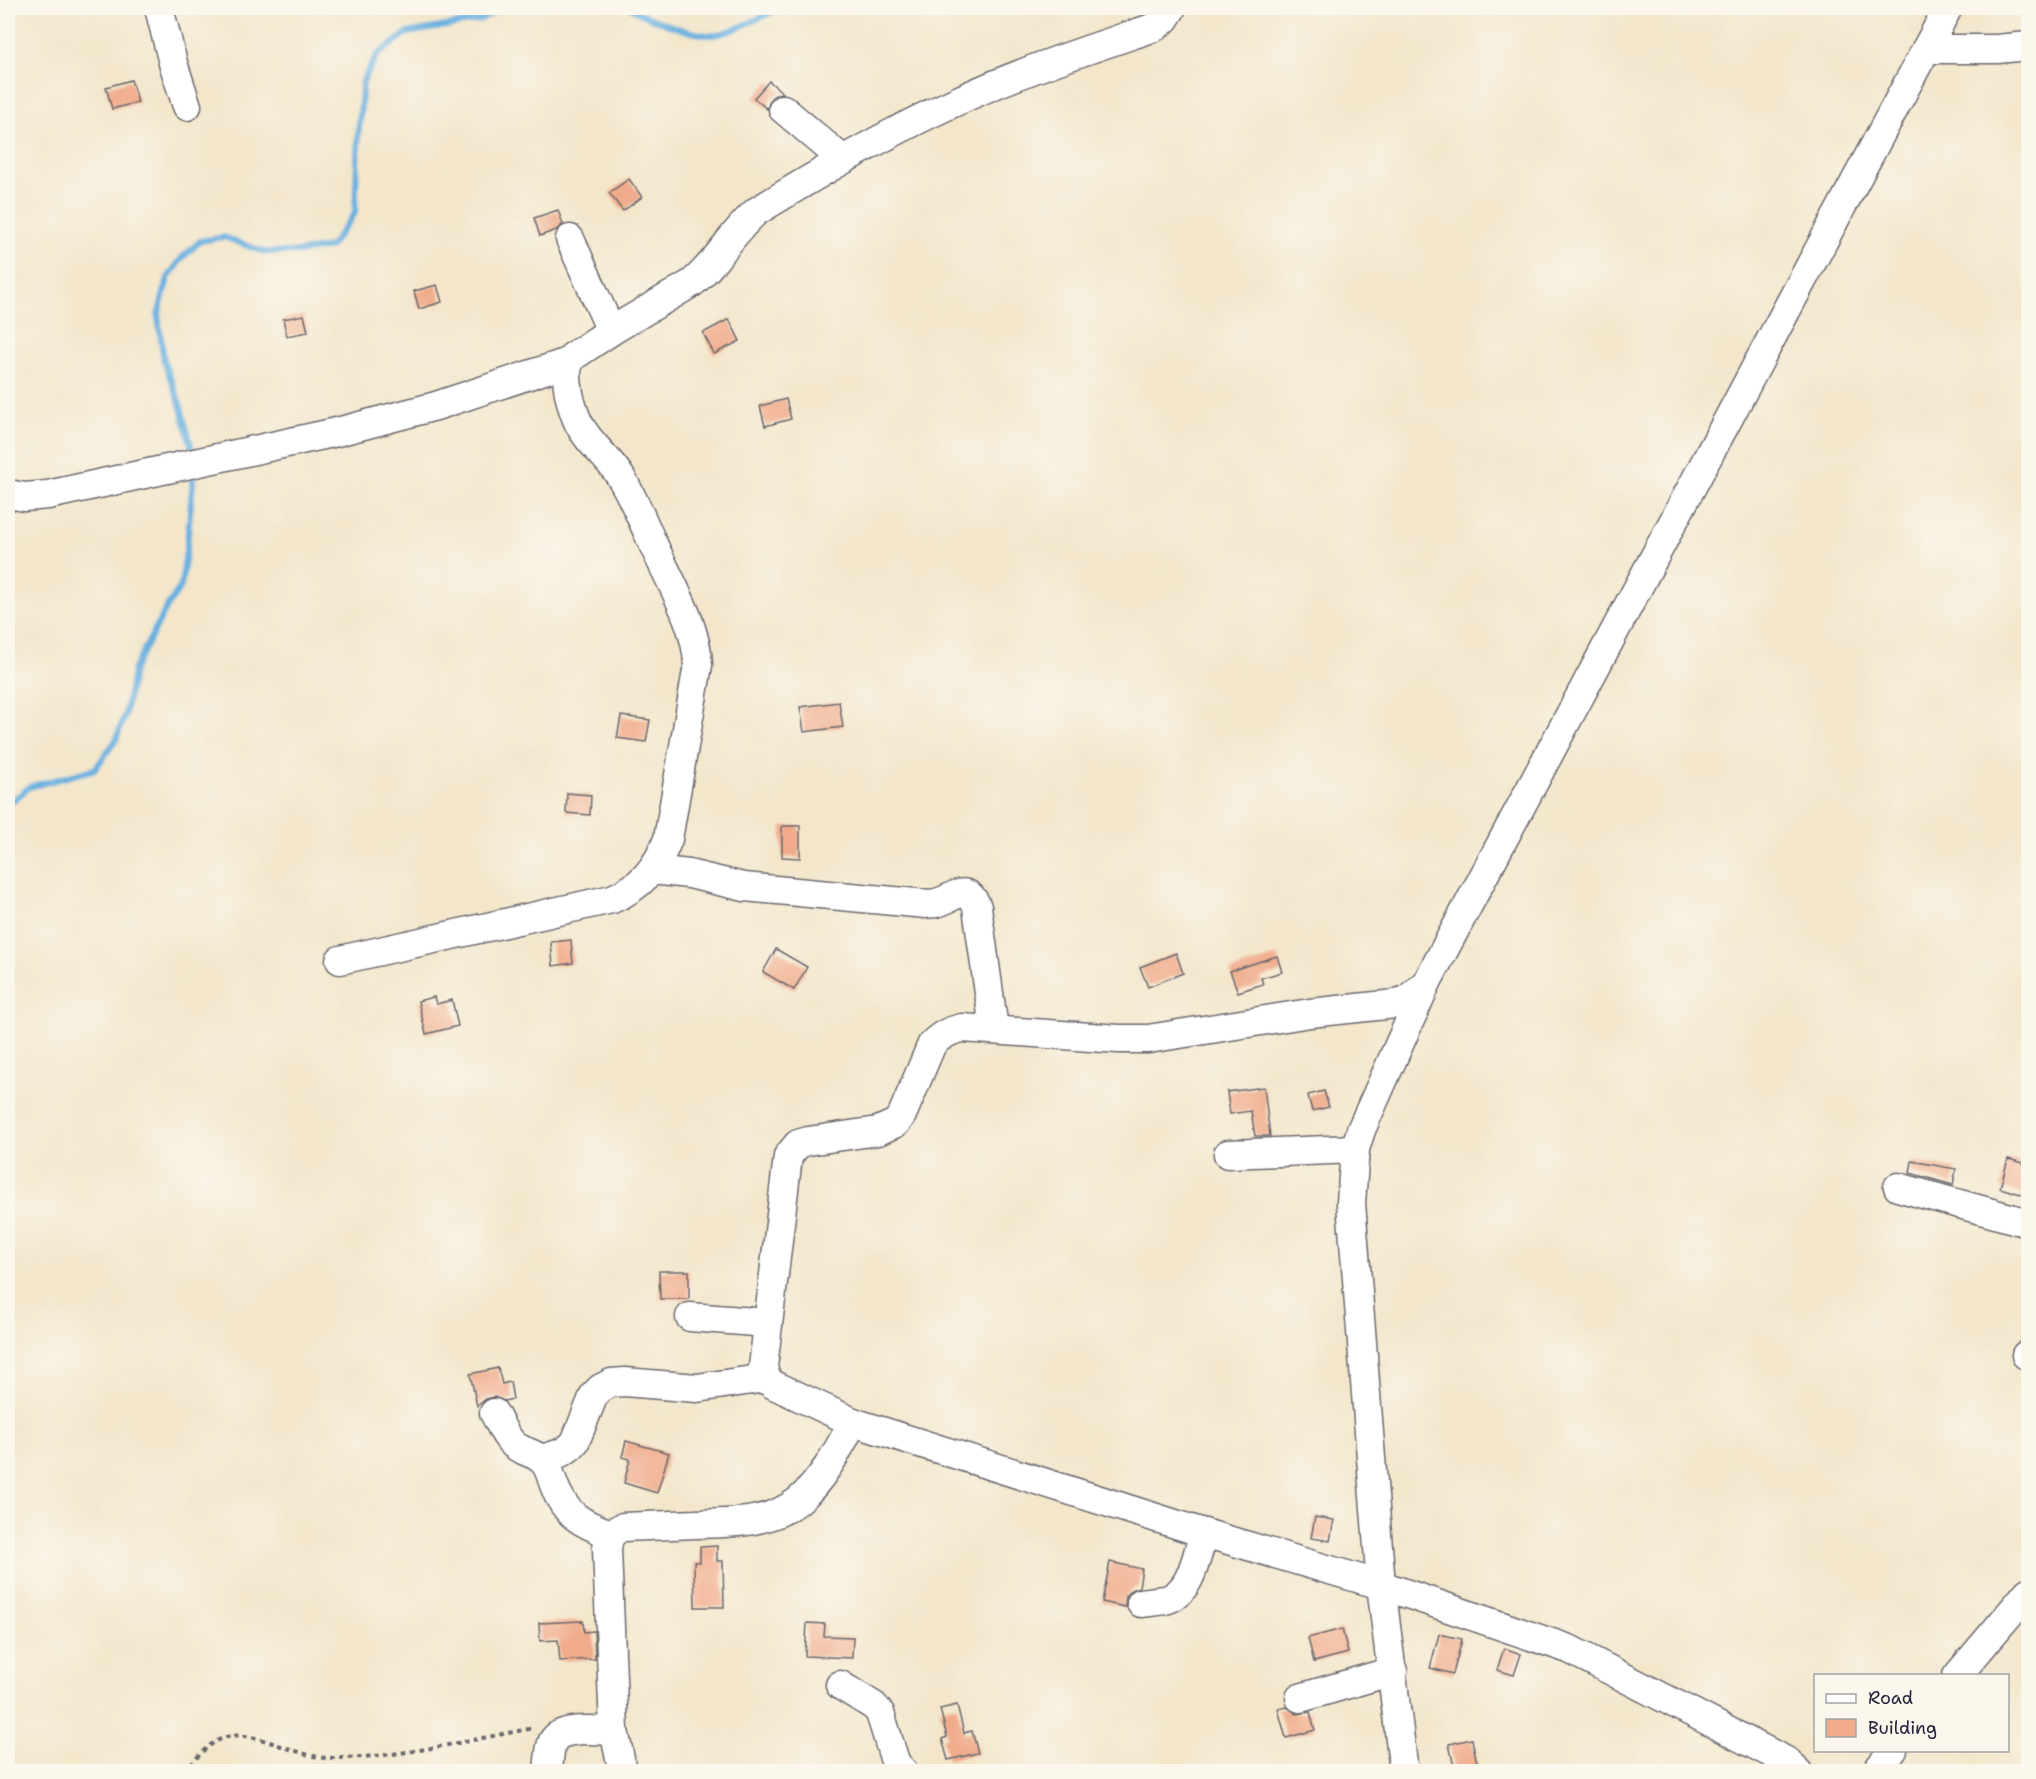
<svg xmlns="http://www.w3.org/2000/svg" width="2036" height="1779" font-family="'Shantell Sans',sans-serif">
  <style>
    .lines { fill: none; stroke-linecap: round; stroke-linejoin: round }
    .stream { stroke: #69b0e0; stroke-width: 6 }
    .building { fill: #f0ab8b }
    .minor-casing { stroke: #6b676d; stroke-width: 31 }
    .path { stroke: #6b676d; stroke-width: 4; stroke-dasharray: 4.5 4.5; stroke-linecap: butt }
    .minor { stroke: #fff; stroke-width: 28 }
  </style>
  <rect width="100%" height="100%" fill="#fbf7ec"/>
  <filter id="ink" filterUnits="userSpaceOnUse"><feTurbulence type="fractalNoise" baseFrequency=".0167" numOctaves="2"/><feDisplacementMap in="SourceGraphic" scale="12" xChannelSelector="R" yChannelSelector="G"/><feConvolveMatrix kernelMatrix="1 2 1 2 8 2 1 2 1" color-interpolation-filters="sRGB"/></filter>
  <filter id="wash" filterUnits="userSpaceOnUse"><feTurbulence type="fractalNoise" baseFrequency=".008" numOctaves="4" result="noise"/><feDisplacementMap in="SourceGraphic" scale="24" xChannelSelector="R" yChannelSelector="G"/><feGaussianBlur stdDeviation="1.35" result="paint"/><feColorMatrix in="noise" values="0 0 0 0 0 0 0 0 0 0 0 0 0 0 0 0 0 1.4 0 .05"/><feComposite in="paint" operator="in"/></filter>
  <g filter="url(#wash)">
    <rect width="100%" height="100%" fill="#f3e6cb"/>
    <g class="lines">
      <g class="stream">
        <path d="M631 8C646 18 692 35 711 35 729 35 763 16 780 8"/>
        <polyline points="192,449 180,404 164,361 158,316 168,278 181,259 200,241 224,237 264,252 299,252 330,247 355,213 358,137 363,81 377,55 407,33 480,20 502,8"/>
        <polyline points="8,805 29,787 95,769 116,740 125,714 134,669 167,607 181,586 187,545 193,480"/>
      </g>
    </g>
    <g id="blocks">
      <g class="building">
        <polygon points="131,80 138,102 112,109 106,87"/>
        <polygon points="769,81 783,93 777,94 771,98 767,109 754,98"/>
        <polygon points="629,179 642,197 623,211 609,193"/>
        <polygon points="558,210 563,224 556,230 540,236 534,218"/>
        <polygon points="437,285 442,302 419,309 414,291"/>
        <polygon points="304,315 308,332 287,336 283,319"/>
        <polygon points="729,319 740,341 714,354 703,333"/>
        <polygon points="786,399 791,419 765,426 760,406"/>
        <polygon points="839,702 843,727 804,732 800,707"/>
        <polygon points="621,716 650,720 646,742 617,738"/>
        <polygon points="567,793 591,795 590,815 566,813"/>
        <polygon points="782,826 800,826 800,858 782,857"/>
        <polygon points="571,940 573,963 553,966 551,942"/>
        <polygon points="776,949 807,967 794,990 763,972"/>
        <polygon points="1176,953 1183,973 1148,987 1140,967"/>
        <polygon points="1277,956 1282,972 1261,978 1263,984 1238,992 1230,971"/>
        <polygon points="434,997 436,1004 452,1000 458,1026 426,1034 418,1001"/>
        <polygon points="1264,1087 1270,1136 1255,1136 1251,1111 1230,1114 1227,1092"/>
        <polygon points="1324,1091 1329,1107 1312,1111 1308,1095"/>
        <polygon points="2008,1159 2028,1164 2028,1196 2000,1188"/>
        <polygon points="1912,1161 1956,1169 1953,1185 1910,1173"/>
        <polygon points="659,1271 689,1271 689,1299 660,1299"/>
        <polygon points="498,1368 502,1384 510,1382 513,1399 504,1401 494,1397 486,1399 477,1406 470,1374"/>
        <polygon points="626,1441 669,1453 657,1493 624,1483 630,1459 622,1457"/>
        <polygon points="1315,1517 1334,1520 1330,1541 1311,1538"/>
        <polygon points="717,1546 717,1561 723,1561 724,1607 695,1607 694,1562 700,1562 700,1547"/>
        <polygon points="1110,1562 1142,1569 1139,1587 1132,1590 1126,1596 1125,1607 1102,1602"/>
        <polygon points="583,1621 584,1632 594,1631 595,1659 560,1661 558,1640 540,1641 539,1623"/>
        <polygon points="807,1623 825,1624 824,1636 853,1637 852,1658 805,1656"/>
        <polygon points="1342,1629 1348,1653 1314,1662 1308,1638"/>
        <polygon points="1439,1634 1462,1639 1453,1674 1430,1668"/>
        <polygon points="1504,1648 1521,1654 1514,1675 1497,1670"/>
        <polygon points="957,1705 964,1733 972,1731 978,1753 948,1760 942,1739 947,1737 940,1709"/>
        <polygon points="1287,1707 1297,1714 1310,1712 1315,1730 1286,1738 1278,1709"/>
        <polygon points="1472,1739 1479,1772 1455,1772 1449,1744"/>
      </g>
    </g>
  </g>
  <g filter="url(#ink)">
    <use href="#blocks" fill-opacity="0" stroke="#6b676d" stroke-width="1.5"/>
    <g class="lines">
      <g class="minor-casing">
        <g id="minor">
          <polyline points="159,8 173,63 187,106"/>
          <polyline points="1926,49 1997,49 2028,46"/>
          <polyline points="783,109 842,159"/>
          <polyline points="570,239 611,331"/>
          <polyline points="8,494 25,497 48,495 337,432 436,406 568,362"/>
          <path d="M652 870 689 874 744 887 926 904C929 903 933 904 936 903 953 899 967 881 977 907L994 1029"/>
          <path d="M340 960 612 899C641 887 657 868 668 839L698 665C697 625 670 582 654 546 643 523 634 498 620 476 608 457 588 443 578 422 571 406 561 372 572 357L611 331 692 283C717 263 732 232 757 211 821 172 885 134 953 103 1018 72 1087 50 1155 27L1165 19 1172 8"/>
          <path d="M1427 982 1408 999 1395 1004 1310 1013 1148 1039H1119L962 1028C949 1031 941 1035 932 1044L902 1115 896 1123 878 1131 808 1141 798 1144 788 1156 763 1367 766 1378 772 1384 853 1422 1204 1533 1381 1585 1569 1649 1788 1762 1799 1772"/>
          <polyline points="1228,1154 1355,1149"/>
          <polyline points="1898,1187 2028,1223"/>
          <polyline points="690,1317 768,1323"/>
          <polyline points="2026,1355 2028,1356"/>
          <path d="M494 1413C501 1425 506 1440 517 1447 525 1452 536 1454 542 1460 549 1466 551 1477 554 1485 565 1515 582 1524 611 1534"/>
          <path d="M541 1459C555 1455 566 1453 575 1442L594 1395 601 1388 611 1383 625 1382 697 1388 766 1378"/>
          <path d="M1141 1603C1149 1602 1157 1601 1165 1600 1192 1593 1196 1556 1204 1533"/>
          <polyline points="1957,1676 2028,1592"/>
          <polyline points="840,1685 874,1706 880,1713 894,1758 897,1765 904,1772"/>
          <polyline points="1300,1698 1393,1671"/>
          <path d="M548 1772C549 1763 549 1752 552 1743 558 1725 599 1731 614 1731"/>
          <path d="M623 1772 614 1731 607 1549C608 1537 612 1531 623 1527 647 1526 672 1525 696 1524 732 1523 768 1524 798 1501 823 1480 838 1450 853 1422"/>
          <polyline points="1404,1772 1381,1585 1351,1203 1355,1149 1361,1130 1427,982 1948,8"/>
          <polyline points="1876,1772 1893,1750"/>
        </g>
      </g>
      <path class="path" d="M185 1772C197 1757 211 1739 231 1736 259 1732 301 1758 329 1758 396 1759 468 1740 534 1728"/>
      <use href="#minor" class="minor"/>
    </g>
  </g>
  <rect width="2036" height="1779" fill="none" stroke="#fbf7ec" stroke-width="30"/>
  <rect x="1814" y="1674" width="195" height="78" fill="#fbf7ec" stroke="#a4a2a5" stroke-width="1.5"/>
  <rect x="1826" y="1694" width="30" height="9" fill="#ffffff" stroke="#a4a2a5" stroke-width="1.5"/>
  <text x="1868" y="1704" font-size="18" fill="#22223b">Road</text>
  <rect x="1826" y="1719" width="30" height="18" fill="#f0ab8b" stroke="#a4a2a5" stroke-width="1.5"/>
  <text x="1868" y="1734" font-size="18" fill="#22223b">Building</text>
</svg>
